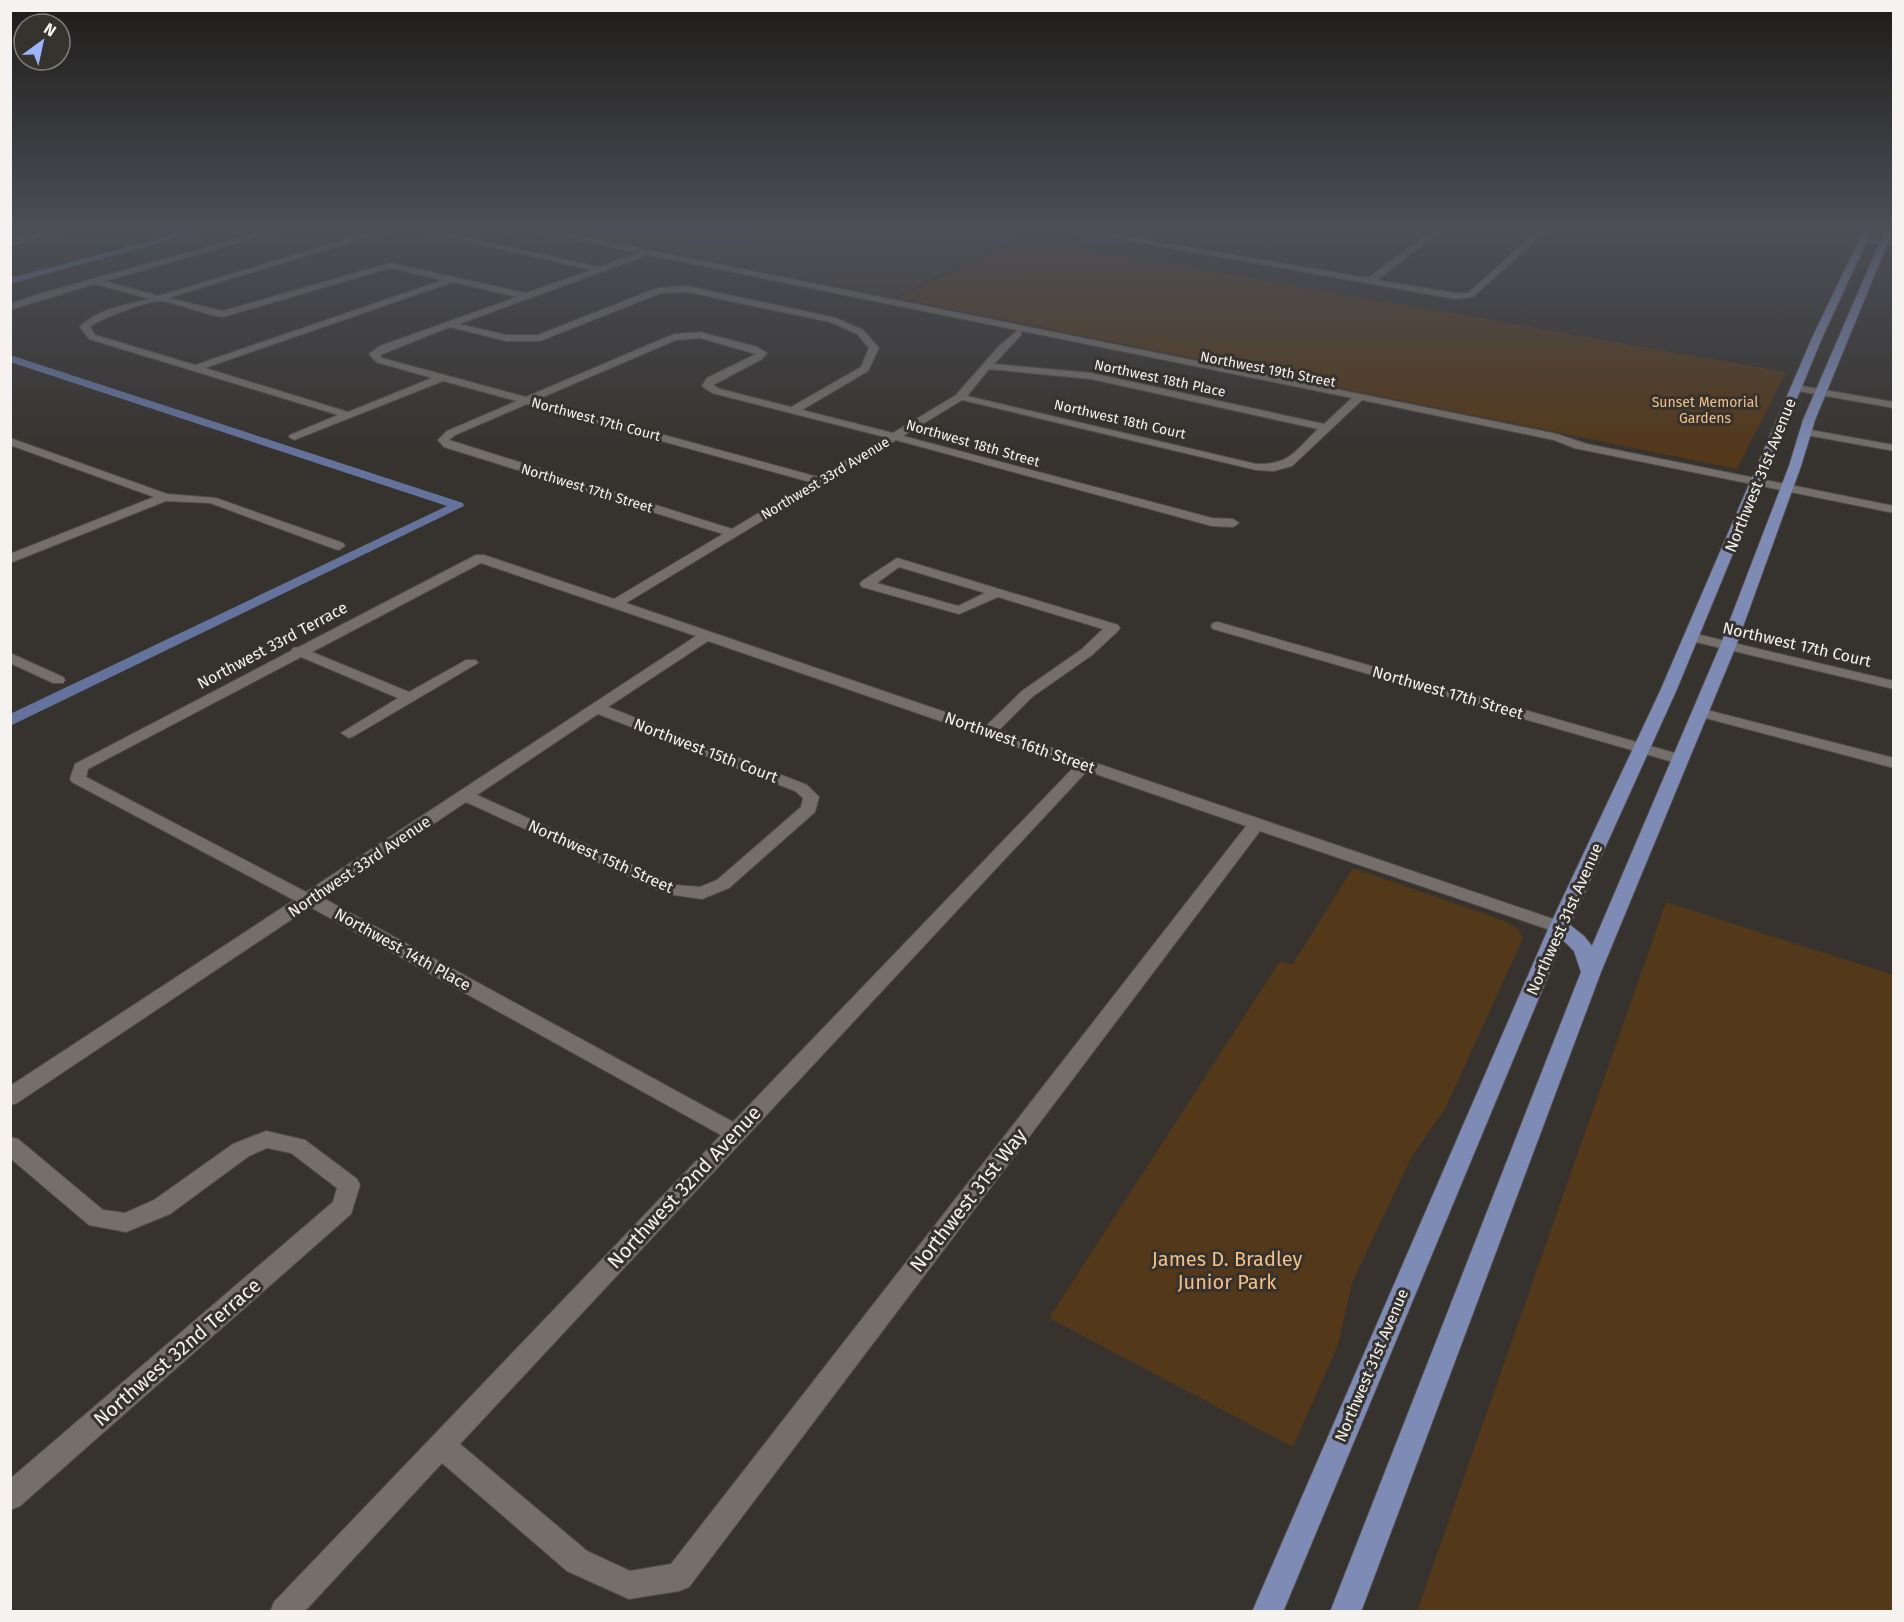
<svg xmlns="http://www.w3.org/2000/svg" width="1904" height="1622" font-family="'Fira Sans',sans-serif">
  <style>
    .built { fill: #433a32 }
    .green { fill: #533819 }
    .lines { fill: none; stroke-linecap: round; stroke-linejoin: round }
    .canal { fill: #64739c; fill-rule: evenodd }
    .minor-casing { stroke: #514e4a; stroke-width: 2 }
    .major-casing { stroke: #514e4a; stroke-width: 2 }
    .minor { fill: #746f6a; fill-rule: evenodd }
    .major { fill: #7e8bb5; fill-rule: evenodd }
    .labels { text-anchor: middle; stroke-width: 6; stroke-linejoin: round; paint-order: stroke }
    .far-street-label { font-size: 14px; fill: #f5f2ef; stroke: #36322e }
    .far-park-label { font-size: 14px; fill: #f4bf85; stroke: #36322e }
    .street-label { font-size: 16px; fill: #f5f2ef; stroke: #36322e }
    .near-street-label { font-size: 20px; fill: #f5f2ef; stroke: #36322e }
    .near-park-label { font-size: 20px; fill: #f4bf85; stroke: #36322e }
  </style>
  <rect width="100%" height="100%" fill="#36322e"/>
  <polygon class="built" points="562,230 981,230 1019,237 893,298"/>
  <g class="green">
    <polygon points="1023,238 1786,372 1737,469 898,298"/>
    <polygon points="1353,868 1505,921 1519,930 1523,938 1446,1107 1411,1158 1352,1283 1338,1345 1293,1447 1049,1318 1280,961 1292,965"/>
    <polygon points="1666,902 1893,975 1893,1611 1417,1611"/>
  </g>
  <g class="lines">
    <g class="canal">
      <polygon points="191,230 206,230 10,284 10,278"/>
      <polygon points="10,355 463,503 464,506 10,726 10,714 447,506 10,362"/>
    </g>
    <g class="minor-casing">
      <g id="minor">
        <polygon points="54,230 68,230 10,246 10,241"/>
        <path d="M269 230H283L105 281 158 296 377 230H390L168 298 223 311 390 263 526 293 591 270 417 230H433L599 267 638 253 533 230H550L1557 434 1587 444 1894 506V513L1574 448 1554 440 1362 400 1292 466 1274 471 1256 470 962 400 903 436 1212 518 1233 519 1239 523 1233 527 1212 526 896 440 626 603 986 726 1022 691 1082 649 1103 629 998 597 959 614 862 587 860 584 862 581 897 558 1118 625 1120 628 1118 631 1092 655 1032 697 999 730 1565 923 1568 927 1565 931H1553L1260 831 689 1587 679 1591 629 1599 567 1571 442 1463 304 1612H270L274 1602 721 1135 310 907 17 1103 10 1105V1086L294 900 72 782 70 779 75 764 291 651 293 648 299 647 476 555H484L614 599 723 534 444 447 438 440 447 431 517 401 443 381 294 440 289 437 290 435 338 415 89 339 80 327C96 309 127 305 149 299L95 284 10 310V304L42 293ZM648 255 1352 398 1324 424 1091 373 994 364 1021 335V331L1018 330 999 346 956 395 893 433 802 410 868 371 879 348 863 330 836 318 687 286 657 288 538 335H506L459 324ZM390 268 443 280 195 365 95 335 90 327C98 319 148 301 159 301 178 302 202 315 223 317ZM453 282 517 297 380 346 369 354 376 362 432 378 348 412 205 368ZM687 292 830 322 857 334 869 348 861 367 791 407 720 389 713 385 762 359 767 353 757 347 700 332 674 334 526 397 382 358 380 355 450 327 506 341H540L661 293ZM700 338 756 354 707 378 702 386 712 393 885 437 818 477 536 400 676 340ZM989 369 1091 379 1318 429C1295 451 1290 465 1256 464L967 396ZM527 404 810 482 732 529 449 440 455 435ZM481 563 696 636 306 892 86 777 88 769 301 657 398 698 341 733 349 738 354 736 478 663 476 660H466L409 692 312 652ZM899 567 985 593 958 606 877 583ZM708 641 1074 767 733 1122 323 898 466 802 667 894 702 899 729 888 815 812 819 797 807 785 608 707ZM598 714 795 791 803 798 801 807 717 880 700 887 676 885 477 795ZM1087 771 1246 826 671 1564 630 1571 587 1551 460 1444Z"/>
        <polygon points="1069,230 1088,230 1368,278 1433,230 1442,230 1377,280 1455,293 1468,293 1538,230 1547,230 1473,297 1455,299"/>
        <polygon points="1863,238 1894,242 1894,246 1860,242 1859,240"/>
        <polygon points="1796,385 1894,402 1894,408 1792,390 1791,388"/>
        <polygon points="1805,429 1894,445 1894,451 1801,434 1801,430"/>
        <polygon points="10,438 167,494 216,498 343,543 345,546 339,550 335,549 210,503 166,501 10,563 10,554 154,497 10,445"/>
        <polygon points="1218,622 1685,756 1687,759 1685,762 1673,762 1213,629 1211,626 1213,623"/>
        <polygon points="1692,633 1894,681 1894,689 1687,640 1685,637"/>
        <polygon points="10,653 63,677 65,680 63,683 53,683 10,663"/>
        <polygon points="1699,708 1894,758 1894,768 1694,715 1692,712"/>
        <polygon points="266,1131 305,1140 357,1179 360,1185 351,1214 20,1506 10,1510 10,1479 333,1202 337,1188 291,1153 267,1148 249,1156 170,1214 126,1232 89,1225 10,1158 10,1137 18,1139 103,1210 125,1213 154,1200 233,1144"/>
      </g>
    </g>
    <g class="major-casing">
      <polygon id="major" points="1864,230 1872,230 1822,338 1677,689 1570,925 1584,936 1592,946 1720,646 1789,466 1803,420 1885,230 1893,230 1815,420 1801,466 1736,646 1601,972 1361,1612 1330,1612 1581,972 1574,951 1563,940 1283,1612 1252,1612 1549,927 1661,689 1812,338"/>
    </g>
    <use href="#minor" class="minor"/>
    <use href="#major" class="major"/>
  </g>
  <linearGradient id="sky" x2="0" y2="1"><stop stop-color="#1e1c19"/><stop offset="0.5" stop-color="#4c4f57"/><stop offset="1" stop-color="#4c4f57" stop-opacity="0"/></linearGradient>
  <rect width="1904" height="457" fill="url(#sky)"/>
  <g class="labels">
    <g class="far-street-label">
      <text transform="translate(1268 369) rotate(11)" y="5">Northwest 19th Street</text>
      <text transform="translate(1160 378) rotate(12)" y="5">Northwest 18th Place</text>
      <text transform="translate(596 419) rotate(15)" y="5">Northwest 17th Court</text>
      <text transform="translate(1120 419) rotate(13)" y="5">Northwest 18th Court</text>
      <text transform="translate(973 443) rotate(16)" y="5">Northwest 18th Street</text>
      <text transform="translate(825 478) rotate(-31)" y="5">Northwest 33rd Avenue</text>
      <text transform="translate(587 488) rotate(17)" y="5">Northwest 17th Street</text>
    </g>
    <g class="far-park-label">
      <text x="1705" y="407">Sunset Memorial<tspan x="1705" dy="16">Gardens</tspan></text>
    </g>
    <g class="street-label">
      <text transform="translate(1760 475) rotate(-68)" y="6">Northwest 31st Avenue</text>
      <text transform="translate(1797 644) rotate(13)" y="6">Northwest 17th Court</text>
      <text transform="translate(272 645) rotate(-28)" y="6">Northwest 33rd Terrace</text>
      <text transform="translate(1448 692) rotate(16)" y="6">Northwest 17th Street</text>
      <text transform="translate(1020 742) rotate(19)" y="6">Northwest 16th Street</text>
      <text transform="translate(706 750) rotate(21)" y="6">Northwest 15th Court</text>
      <text transform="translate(601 856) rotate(24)" y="6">Northwest 15th Street</text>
      <text transform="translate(359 866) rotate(-34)" y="6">Northwest 33rd Avenue</text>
      <text transform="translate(1564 919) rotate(-66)" y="6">Northwest 31st Avenue</text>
      <text transform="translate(403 949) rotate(29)" y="6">Northwest 14th Place</text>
      <text transform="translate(1371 1365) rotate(-67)" y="6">Northwest 31st Avenue</text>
    </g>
    <g class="near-street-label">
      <text transform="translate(684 1187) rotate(-47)" y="7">Northwest 32nd Avenue</text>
      <text transform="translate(968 1200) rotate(-52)" y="7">Northwest 31st Way</text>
      <text transform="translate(177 1352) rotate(-41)" y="7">Northwest 32nd Terrace</text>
    </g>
    <g class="near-park-label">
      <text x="1227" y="1266">James D. Bradley<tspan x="1227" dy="23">Junior Park</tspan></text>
    </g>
  </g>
  <rect width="1904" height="1622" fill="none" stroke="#f5f2ef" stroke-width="24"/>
  <g transform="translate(42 42) rotate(33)"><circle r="28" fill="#36322e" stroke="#827f7b" stroke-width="1.5"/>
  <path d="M0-4.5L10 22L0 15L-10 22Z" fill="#9bb5fd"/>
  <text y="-9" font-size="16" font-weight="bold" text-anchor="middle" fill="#f5f2ef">N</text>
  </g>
</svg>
